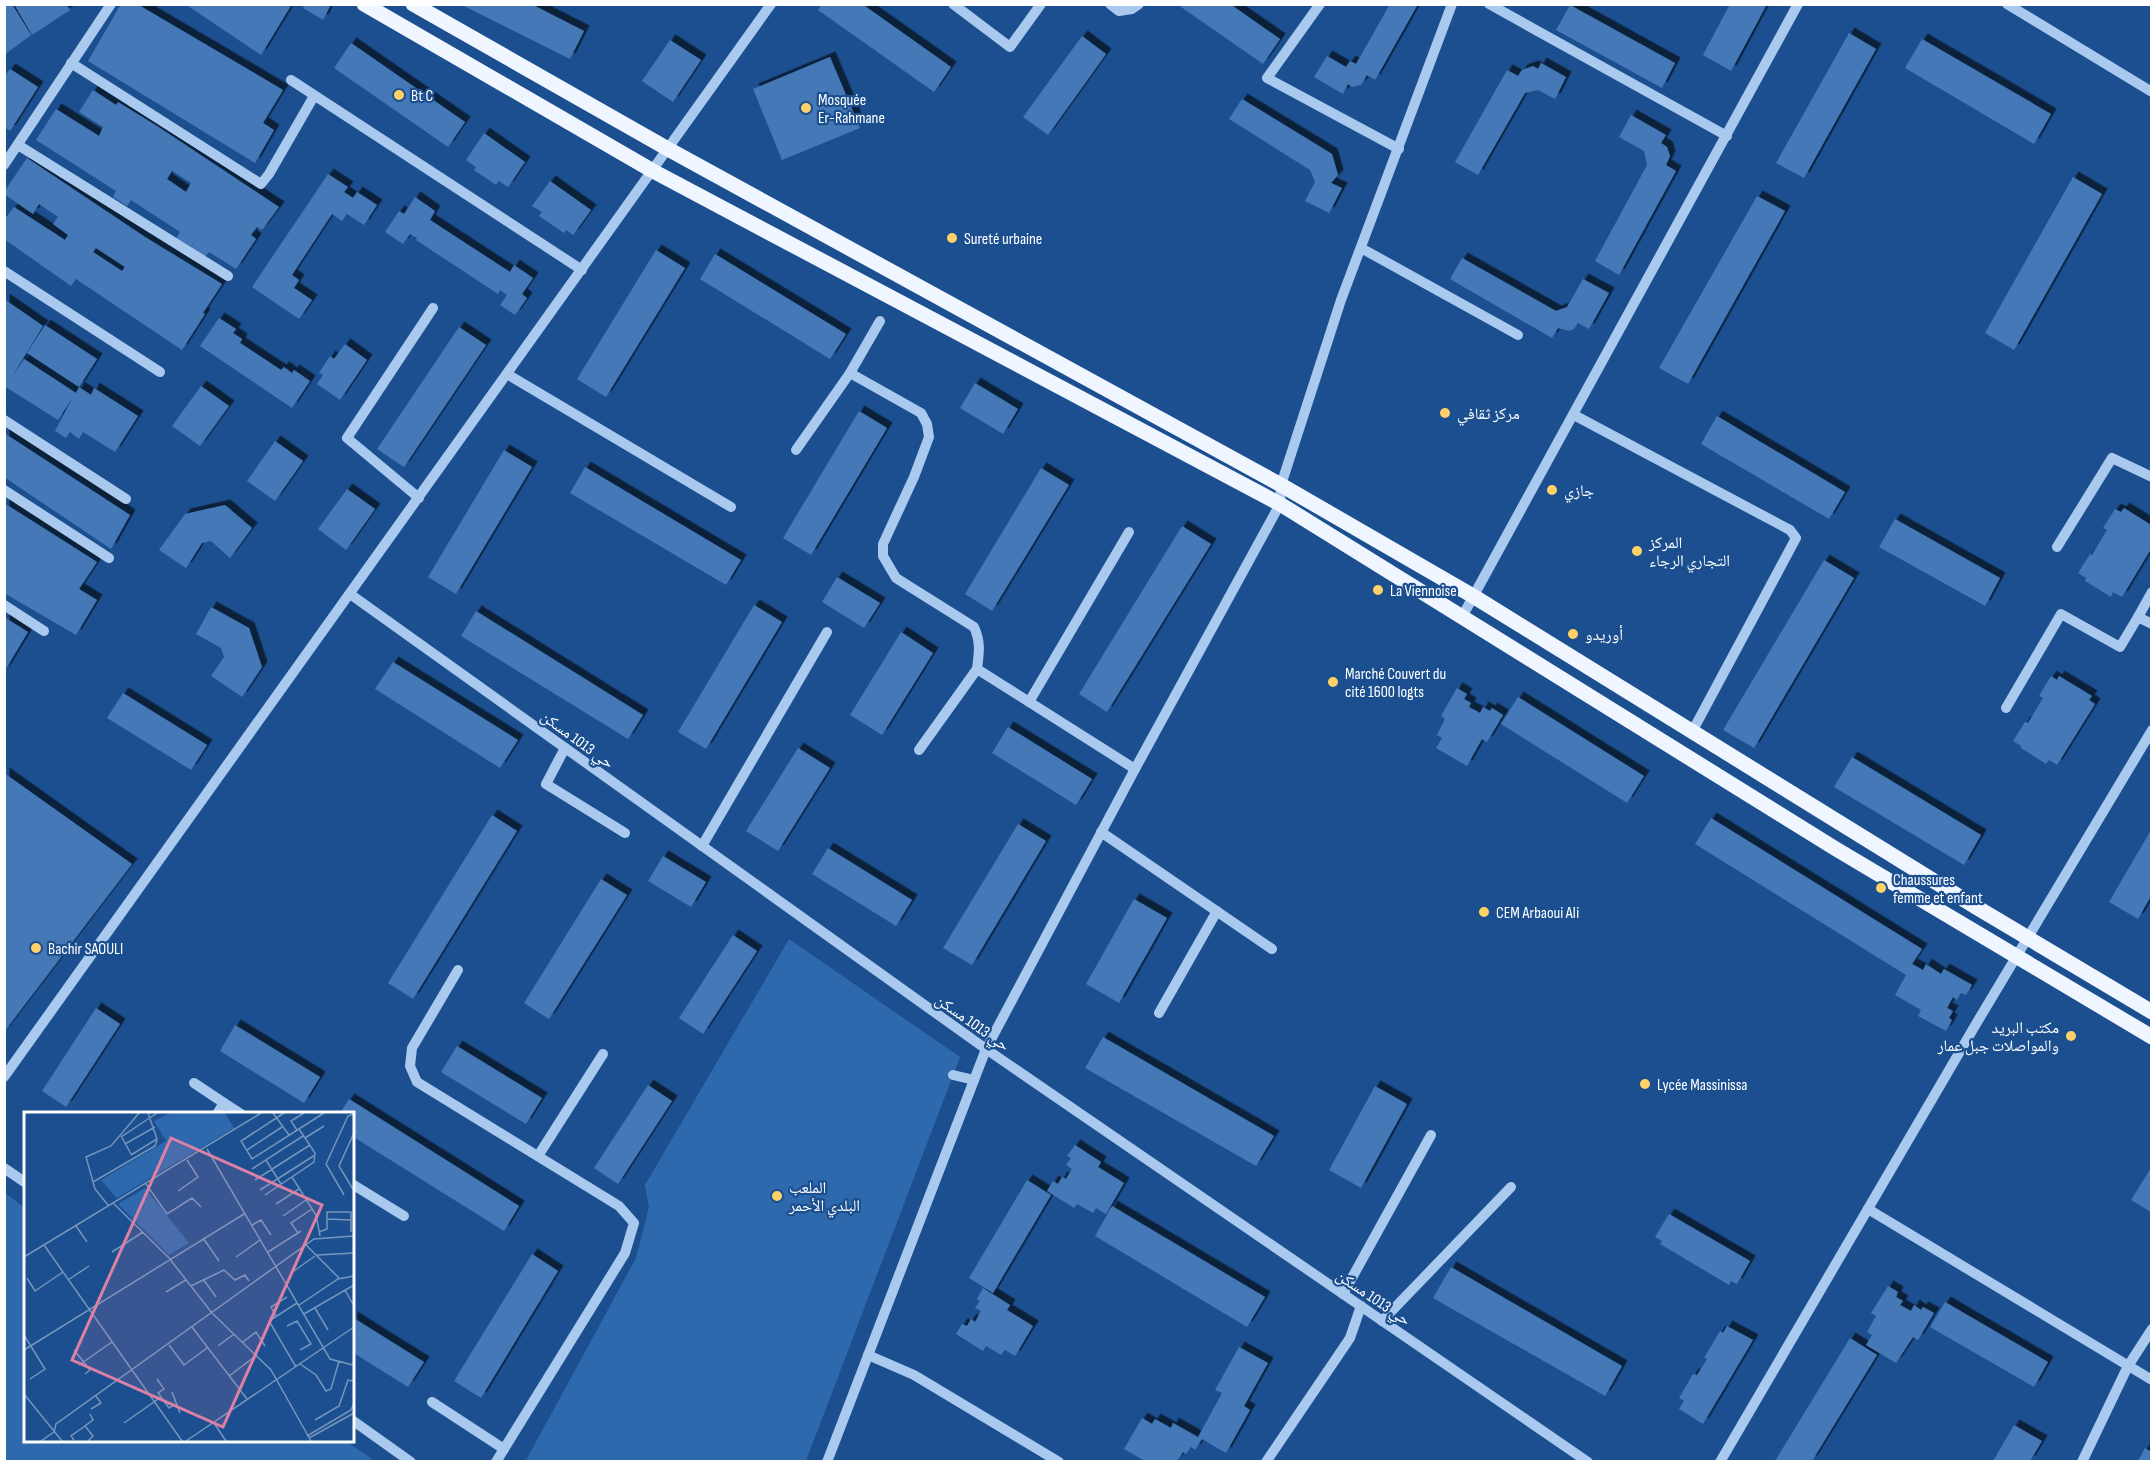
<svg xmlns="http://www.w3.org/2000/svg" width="2156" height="1466" font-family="'Sofia Sans Condensed','Noto Naskh Arabic',sans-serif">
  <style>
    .green { fill: #2e69ad }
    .building { fill: #4478b7; fill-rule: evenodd; filter: url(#shadow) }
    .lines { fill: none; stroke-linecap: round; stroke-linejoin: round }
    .minor { stroke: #a9c9ee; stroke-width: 10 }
    .major { stroke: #f0f6ff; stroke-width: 15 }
    .poi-dot { fill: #ffd166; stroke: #1b4f8f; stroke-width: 2 }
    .labels { text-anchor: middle; stroke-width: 4.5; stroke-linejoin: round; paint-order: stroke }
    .poi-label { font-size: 16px; fill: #fff; stroke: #1b4f8f; text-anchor: start }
    .street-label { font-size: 16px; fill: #fff; stroke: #1b4f8f }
    .inset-road { fill: none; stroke: #7695bc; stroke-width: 1.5 }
    .view { fill: #dd80a5; fill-opacity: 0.15; stroke: #dd80a5; stroke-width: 3 }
    .inset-edge { fill: none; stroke: #fff; stroke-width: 3 }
  </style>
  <defs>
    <filter id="shadow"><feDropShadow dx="5.5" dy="-5.5" stdDeviation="0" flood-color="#0009"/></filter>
  </defs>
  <rect width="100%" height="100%" fill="#1b4f8f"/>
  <g class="green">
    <polygon points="789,939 960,1057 806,1461 525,1462 636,1258 649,1207 645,1185"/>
    <polygon points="5,1193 25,1208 26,1440 346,1441 375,1461 5,1461"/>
  </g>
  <g class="building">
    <polygon points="4,4 12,4 31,35 4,55"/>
    <polygon points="14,4 66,4 70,10 32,35"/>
    <polygon points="121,4 137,4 283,90 263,123 274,130 255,163 88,61"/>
    <polygon points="185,4 292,4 261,55"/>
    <polygon points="305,4 331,4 323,20 303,8"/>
    <polygon points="460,4 531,4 584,31 570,59"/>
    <polygon points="822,4 862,4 951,67 934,92 818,10"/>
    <polygon points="1182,4 1230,4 1280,39 1263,64 1181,7"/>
    <polygon points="1390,4 1418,4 1375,80 1367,75 1361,85 1352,87 1348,84 1343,94 1314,77 1327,56 1346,67 1350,61 1356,64"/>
    <polygon points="1730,4 1767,4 1731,71 1703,55"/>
    <polygon points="1570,5 1675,63 1662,88 1556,30"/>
    <polygon points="1849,33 1876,49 1804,178 1776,163"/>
    <polygon points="1082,36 1106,54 1048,135 1023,117"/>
    <polygon points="1922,39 2051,114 2034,144 1905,68"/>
    <polygon points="670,40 701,60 673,102 642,81"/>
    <polygon points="351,43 465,122 448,147 334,68"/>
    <polygon points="830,57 860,128 782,160 753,89"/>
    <polygon points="1541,63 1566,77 1555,99 1538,90 1525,93 1478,175 1455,162 1507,70 1518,76 1522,70 1533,66 1538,69"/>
    <polygon points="10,69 38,87 10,131 4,127 4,77"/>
    <path d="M93 90 116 105 118 102 157 126 279 207 262 230 257 227 251 235 256 239 236 269 209 252 205 257 191 248 199 235 191 247 176 238 180 232 131 200 127 206 113 197 116 191 36 140 56 109 99 136 103 127 79 112ZM172 171 191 183 186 192 167 179Z"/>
    <polygon points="1242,99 1332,154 1338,175 1331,183 1342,188 1329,213 1305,201 1315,182 1310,170 1229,119"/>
    <polygon points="1631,115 1666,135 1661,143 1667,147 1670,156 1666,165 1676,171 1619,275 1595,261 1647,165 1644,151 1619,137"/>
    <polygon points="484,133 525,162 508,187 499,181 496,185 474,170 476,167 466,160"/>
    <path d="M27 158 145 237 222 284 203 313 205 314 182 350 76 279 71 286 4 239V220L14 207 65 240 68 235 53 224 58 217 39 204 33 214 4 194V192ZM96 248 125 267 122 271 93 252Z"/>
    <polygon points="328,174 348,187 344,192 353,198 357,192 377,205 364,225 347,214 342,221 332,214 292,275 299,280 294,288 312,300 299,319 252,287"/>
    <polygon points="2073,177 2102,194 2014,350 1985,333"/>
    <polygon points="550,181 591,210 573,235 566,230 564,233 539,216 542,212 532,206"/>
    <polygon points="1757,196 1785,211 1688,384 1659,368"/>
    <polygon points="415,197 435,211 430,220 510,272 514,265 533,278 522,294 527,298 515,315 500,305 507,295 500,290 498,294 416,240 417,238 410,234 403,244 385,232 399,211 404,214"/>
    <polygon points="656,250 685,268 606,397 577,379"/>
    <polygon points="715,254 846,334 830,359 700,279"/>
    <polygon points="1462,258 1556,311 1567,307 1583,279 1609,293 1589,329 1578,323 1574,329 1569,331 1558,328 1552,338 1450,279"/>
    <polygon points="4,299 43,326 10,380 24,359 76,393 79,387 91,395 94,388 138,416 115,452 83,432 79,439 70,432 66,438 55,431 73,397 58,420 4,386"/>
    <polygon points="219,318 236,329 233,333 242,339 240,343 281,370 284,367 292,373 294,370 310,381 292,408 200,346"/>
    <polygon points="45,325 97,359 79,387 27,353"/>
    <polygon points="459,327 486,345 404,467 377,449"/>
    <polygon points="345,344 367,360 340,400 317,384 323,375 319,373 330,356 334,359"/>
    <polygon points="975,383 1018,409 1003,434 960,408"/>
    <polygon points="201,386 229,406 200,446 172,426"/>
    <polygon points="859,411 887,428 811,555 783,538"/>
    <polygon points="1717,416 1845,492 1829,519 1701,444"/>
    <polygon points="4,433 130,515 111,549 4,477"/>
    <polygon points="275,441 303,461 275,501 247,481"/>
    <polygon points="504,450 532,467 456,594 428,577"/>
    <polygon points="585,467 741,560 726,585 570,493"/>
    <polygon points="1041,468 1069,485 992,611 965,594"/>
    <polygon points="347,489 375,509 346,550 318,529"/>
    <polygon points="4,503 97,562 79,589 97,600 76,635 4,593"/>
    <polygon points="225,505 252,528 230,558 211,541 202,543 186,568 159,550 185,514"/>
    <polygon points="2124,508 2151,525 2151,549 2122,597 2113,592 2111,597 2085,581 2086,578 2078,573 2090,554 2092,555 2107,530 2103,528 2115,509 2121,512"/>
    <polygon points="1895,519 2000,578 1985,606 1879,547"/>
    <polygon points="1182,526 1211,544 1107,712 1079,694"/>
    <polygon points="1824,560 1854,578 1754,748 1723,730"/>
    <polygon points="837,577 880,603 864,628 822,602"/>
    <polygon points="754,605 782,622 706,749 678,732"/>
    <polygon points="211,607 249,628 262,667 242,697 211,676 224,657 221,648 196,634"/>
    <polygon points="476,611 643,715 628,739 461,636"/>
    <polygon points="4,617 28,632 4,672"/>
    <polygon points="901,632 933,653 882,735 850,715"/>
    <polygon points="393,662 518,740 500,768 375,689"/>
    <polygon points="2051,676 2057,680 2059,676 2092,696 2089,700 2095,704 2057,765 2049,760 2046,764 2021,748 2021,746 2013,741 2025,722 2028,723 2043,698 2039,696"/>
    <polygon points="1457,688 1467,694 1464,699 1471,703 1469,707 1480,713 1483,707 1490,711 1492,708 1503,715 1487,742 1482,739 1467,766 1436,748 1442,738 1437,735 1445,719 1441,716"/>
    <polygon points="123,693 207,745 191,770 107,718"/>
    <polygon points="1518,697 1644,776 1627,803 1501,724"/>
    <polygon points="1008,727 1092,779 1076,805 992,753"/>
    <polygon points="798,748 830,768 778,851 746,831"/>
    <polygon points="1852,757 1981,835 1964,865 1834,787"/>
    <polygon points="4,773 132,864 4,1032"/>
    <polygon points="492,815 517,831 413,999 388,983"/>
    <polygon points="1711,818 1922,949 1912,964 1923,970 1926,964 1941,974 1944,969 1972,985 1966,995 1961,993 1957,1000 1953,997 1947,1008 1953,1011 1949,1018 1952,1020 1946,1031 1918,1016 1921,1010 1895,995 1906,975 1695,844"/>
    <polygon points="1018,824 1046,841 972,965 943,948"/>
    <polygon points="2151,830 2151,896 2138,919 2109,902"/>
    <polygon points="828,848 912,900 896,926 812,874"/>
    <polygon points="663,856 706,882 691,907 648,881"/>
    <polygon points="601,879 627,895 549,1019 524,1003"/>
    <polygon points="1134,899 1167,918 1119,1003 1086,984"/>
    <polygon points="733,935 757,951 703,1034 679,1018"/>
    <polygon points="96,1008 120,1024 66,1107 42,1091"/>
    <polygon points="235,1025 320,1077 304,1103 220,1051"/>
    <polygon points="1103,1037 1274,1136 1256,1166 1085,1068"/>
    <polygon points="457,1046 542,1098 526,1124 441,1072"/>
    <polygon points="648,1085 672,1101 618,1184 594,1168"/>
    <polygon points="1375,1086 1407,1104 1361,1188 1329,1170"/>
    <polygon points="349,1099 519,1206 504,1231 352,1136 352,1113 340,1113"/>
    <polygon points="1075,1145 1101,1162 1098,1167 1124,1183 1106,1214 1096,1208 1093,1213 1077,1204 1074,1208 1047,1191 1053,1181 1058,1184 1062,1177 1066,1179 1072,1169 1066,1165 1071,1158 1067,1156"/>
    <polygon points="2151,1168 2151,1212 2131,1200"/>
    <polygon points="1027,1180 1051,1195 993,1293 969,1278"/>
    <polygon points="1112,1206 1265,1297 1247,1327 1095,1236"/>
    <polygon points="1669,1214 1750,1261 1737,1284 1731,1281 1729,1285 1660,1244 1662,1241 1655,1237"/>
    <polygon points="532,1254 558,1271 481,1398 454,1381"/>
    <polygon points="1451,1267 1622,1366 1605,1396 1433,1298"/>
    <polygon points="1888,1286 1898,1292 1896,1297 1903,1301 1900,1305 1911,1311 1914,1305 1921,1310 1923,1307 1934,1313 1918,1340 1913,1337 1896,1363 1866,1345 1872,1335 1867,1332 1876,1316 1871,1313"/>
    <polygon points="983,1288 1010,1305 1007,1310 1033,1326 1015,1356 1005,1350 1001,1355 986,1346 983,1351 956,1334 962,1324 967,1326 971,1319 975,1322 981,1311 975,1308 980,1301 977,1299"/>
    <polygon points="1945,1302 2048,1362 2034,1387 1930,1327"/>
    <polygon points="352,1317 424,1362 408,1387 352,1352"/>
    <polygon points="1727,1326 1753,1340 1703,1424 1679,1409 1684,1401 1679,1398 1693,1374 1697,1375 1707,1359 1704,1358 1720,1331 1723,1333"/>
    <polygon points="1850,1338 1877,1355 1812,1461 1775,1461"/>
    <polygon points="1239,1347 1268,1363 1244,1406 1250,1410 1226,1453 1202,1439 1195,1450 1191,1447 1186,1454 1183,1452 1177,1461 1145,1461 1124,1449 1142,1418 1152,1424 1155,1419 1171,1428 1173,1423 1198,1437 1222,1393 1215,1390"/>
    <polygon points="2014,1425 2042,1441 2030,1461 1993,1461"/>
    <polygon points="2145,1448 2151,1452 2151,1461 2138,1461"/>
  </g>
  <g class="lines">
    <g class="minor">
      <polyline points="953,4 1010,47 1041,4"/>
      <polyline points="1110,4 1119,11 1132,9 1139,4"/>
      <polyline points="1320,4 1267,78 1399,149"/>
      <polyline points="1489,4 1727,136"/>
      <polyline points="2007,4 2152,92"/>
      <polyline points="71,63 261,184 269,174 314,96"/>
      <polyline points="291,80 582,270"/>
      <polyline points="18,145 228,276"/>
      <polyline points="4,165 111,4"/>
      <polyline points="1361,248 1518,335"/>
      <polyline points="4,271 160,372"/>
      <path d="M880 321 850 373 921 413 927 424 929 437 914 477 883 544V556L896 578 974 627C981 642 979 653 977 669L1135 769"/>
      <polyline points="507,374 731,507"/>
      <polyline points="1574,415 1790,530 1796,538 1692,732"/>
      <polyline points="4,420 126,499"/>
      <polyline points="796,450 850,373"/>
      <polyline points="4,490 109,558"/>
      <polyline points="419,498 347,438 433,308"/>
      <polyline points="2057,547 2112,458 2152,477"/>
      <polyline points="2152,592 2138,617 2152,624"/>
      <polyline points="350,594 986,1049 1588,1462"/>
      <polyline points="4,605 44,631"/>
      <polyline points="1462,617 1798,4"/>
      <polyline points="1029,702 1129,532"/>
      <polyline points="2006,708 2061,614 2120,647 2138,617"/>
      <polyline points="565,748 546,784 625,833"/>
      <polyline points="919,750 977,669"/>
      <polyline points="1101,832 1272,949"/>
      <polyline points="702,846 827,632"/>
      <polyline points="458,970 412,1048 410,1066 417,1082 619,1206 634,1223 625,1253 496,1462"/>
      <polyline points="1159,1013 1217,911"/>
      <polyline points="953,1075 974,1080"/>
      <polyline points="4,1077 771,4"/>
      <polyline points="194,1083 224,1103"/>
      <polyline points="217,1114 224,1103 241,1114"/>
      <polyline points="538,1156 603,1054"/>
      <polyline points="4,1168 26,1183"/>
      <polyline points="352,1184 404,1216"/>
      <polyline points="1868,1209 2152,1380"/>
      <polyline points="1343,1294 1431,1135"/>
      <polyline points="1382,1321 1511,1187"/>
      <polyline points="868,1355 914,1375 1059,1462"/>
      <polyline points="432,1402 504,1449"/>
      <polyline points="352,1420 411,1462"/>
      <polyline points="827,1462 986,1049 1135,769 1280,504 1281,485 1341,300 1452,4"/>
      <polyline points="1266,1462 1350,1338 1361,1306"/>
      <polyline points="1720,1462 1976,1024 2152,730"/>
      <polyline points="2082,1462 2128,1366 2152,1329"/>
    </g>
    <g class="major">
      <polyline points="364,4 653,171 1280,504 1836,849 2152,1037"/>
      <polyline points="413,4 668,149 1281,485 1473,596 1976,907 2152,1012"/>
    </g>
  </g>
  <g class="poi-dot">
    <circle cx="399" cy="95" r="6"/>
    <circle cx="806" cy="108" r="6"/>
    <circle cx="952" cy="238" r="6"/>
    <circle cx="1445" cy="413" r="6"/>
    <circle cx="1552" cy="490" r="6"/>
    <circle cx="1637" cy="551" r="6"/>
    <circle cx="1378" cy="590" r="6"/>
    <circle cx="1573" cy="634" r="6"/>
    <circle cx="1333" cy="682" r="6"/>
    <circle cx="1881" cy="888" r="6"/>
    <circle cx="1484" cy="912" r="6"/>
    <circle cx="36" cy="948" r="6"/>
    <circle cx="2071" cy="1036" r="6"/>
    <circle cx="1645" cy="1084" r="6"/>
    <circle cx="777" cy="1196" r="6"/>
  </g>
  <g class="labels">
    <g class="poi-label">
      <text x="411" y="101">Bt C</text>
      <text x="818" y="105">Mosquée<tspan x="818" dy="18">Er-Rahmane</tspan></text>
      <text x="964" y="244">Sureté urbaine</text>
      <text x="1457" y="419">مركز ثقافي</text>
      <text x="1564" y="496">جازي</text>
      <text x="1649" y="548">المركز<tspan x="1649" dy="18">التجاري الرجاء</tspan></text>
      <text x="1390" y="596">La Viennoise</text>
      <text x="1585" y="640">أوريدو</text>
      <text x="1345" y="679">Marché Couvert du<tspan x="1345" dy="18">cité 1600 logts</tspan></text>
      <text x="1893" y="885">Chaussures<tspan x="1893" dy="18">femme et enfant</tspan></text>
      <text x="1496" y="918">CEM Arbaoui Ali</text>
      <text x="48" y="954">Bachir SAOULI</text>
      <text x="2059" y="1033" text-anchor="end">مكتب البريد<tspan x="2059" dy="18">والمواصلات جبل عمار</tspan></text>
      <text x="1657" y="1090">Lycée Massinissa</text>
      <text x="789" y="1193">الملعب<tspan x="789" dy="18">البلدي الأحمر</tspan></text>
    </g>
    <g class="street-label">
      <text transform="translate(578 739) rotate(36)" y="6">حي 1013 مسكن</text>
      <text transform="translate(973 1022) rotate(35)" y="6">حي 1013 مسكن</text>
      <text transform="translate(1374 1297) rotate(34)" y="6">حي 1013 مسكن</text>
    </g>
  </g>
  <g transform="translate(24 1112)">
    <rect width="330" height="330" fill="#1b4f8f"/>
    <path d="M146 1H201L210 16 93 86 77 68 142 29 130 9ZM121 76 165 131 145 143 94 92Z" fill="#2e69ad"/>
    <path class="inset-road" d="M249 1 265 23M260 1 217 29 228 47 300 1M273 18 267 9 280 1M330 21 315 54 330 79M97 24 107 42M97 25 133 1M281 26 300 14M101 32 131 15M183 37 306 247 329 253 330 249M223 38 258 15M107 43 133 27 124 1M242 48 257 72M228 57 279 24M268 65 292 103 296 124M231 68 286 33M69 70 131 34 133 28M122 72 143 102 168 86 177 95M236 78 291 43M154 79 174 65 163 48M241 83 290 50 291 41 275 17M320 83 302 52 324 4 330 2M89 91 145 146 188 201 247 258 287 329M252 92 275 77M84 93 71 77 62 45 87 34 115 1M259 104 282 88M303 107 327 108M228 113 237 108 247 123M52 114 63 130M295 120 303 117V100H327V120M274 121 267 111 288 97M179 126 195 149M20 133 158 329M282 133 315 166M88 140 119 120M244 140 277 119M293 143 330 141M0 145 237 1M212 145 236 128M270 159 291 144M3 166 11 179 39 160M179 167 192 185M44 168 65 154M167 174 200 158 211 168 221 163 225 169M321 178 330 194M142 180 162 168M275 193 314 167 330 164M291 196 304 218M280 202 330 173M252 204 247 195 263 185M263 214 273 209 287 232 276 238M168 215 223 287M0 223 21 257 6 267M219 230 232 220 241 234M145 233 160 253 183 236M194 234 210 222M0 238 220 102M50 238 66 258 61 262M276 252 292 263 302 279 307 277 315 249M55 253 88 230M272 255 245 209 273 191M205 264 233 243M133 267 140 277 134 281 137 285M148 280 156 301M0 282 38 329M67 297 77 291 72 284M291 308 315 294 324 268 330 269M100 311 137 285 145 296 150 293M190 311 202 329M283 324 327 298 330 291M285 326 330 301M50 328 47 324 61 314M17 329 30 320 32 312 290 127 330 124M64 329 69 324 61 314 69 308 66 302M162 329 330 215"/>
    <path class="view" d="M147 26 298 93 199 315 48 248Z"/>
    <rect width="330" height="330" class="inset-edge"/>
  </g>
  <rect width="2156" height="1466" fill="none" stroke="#ffffff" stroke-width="12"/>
</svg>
